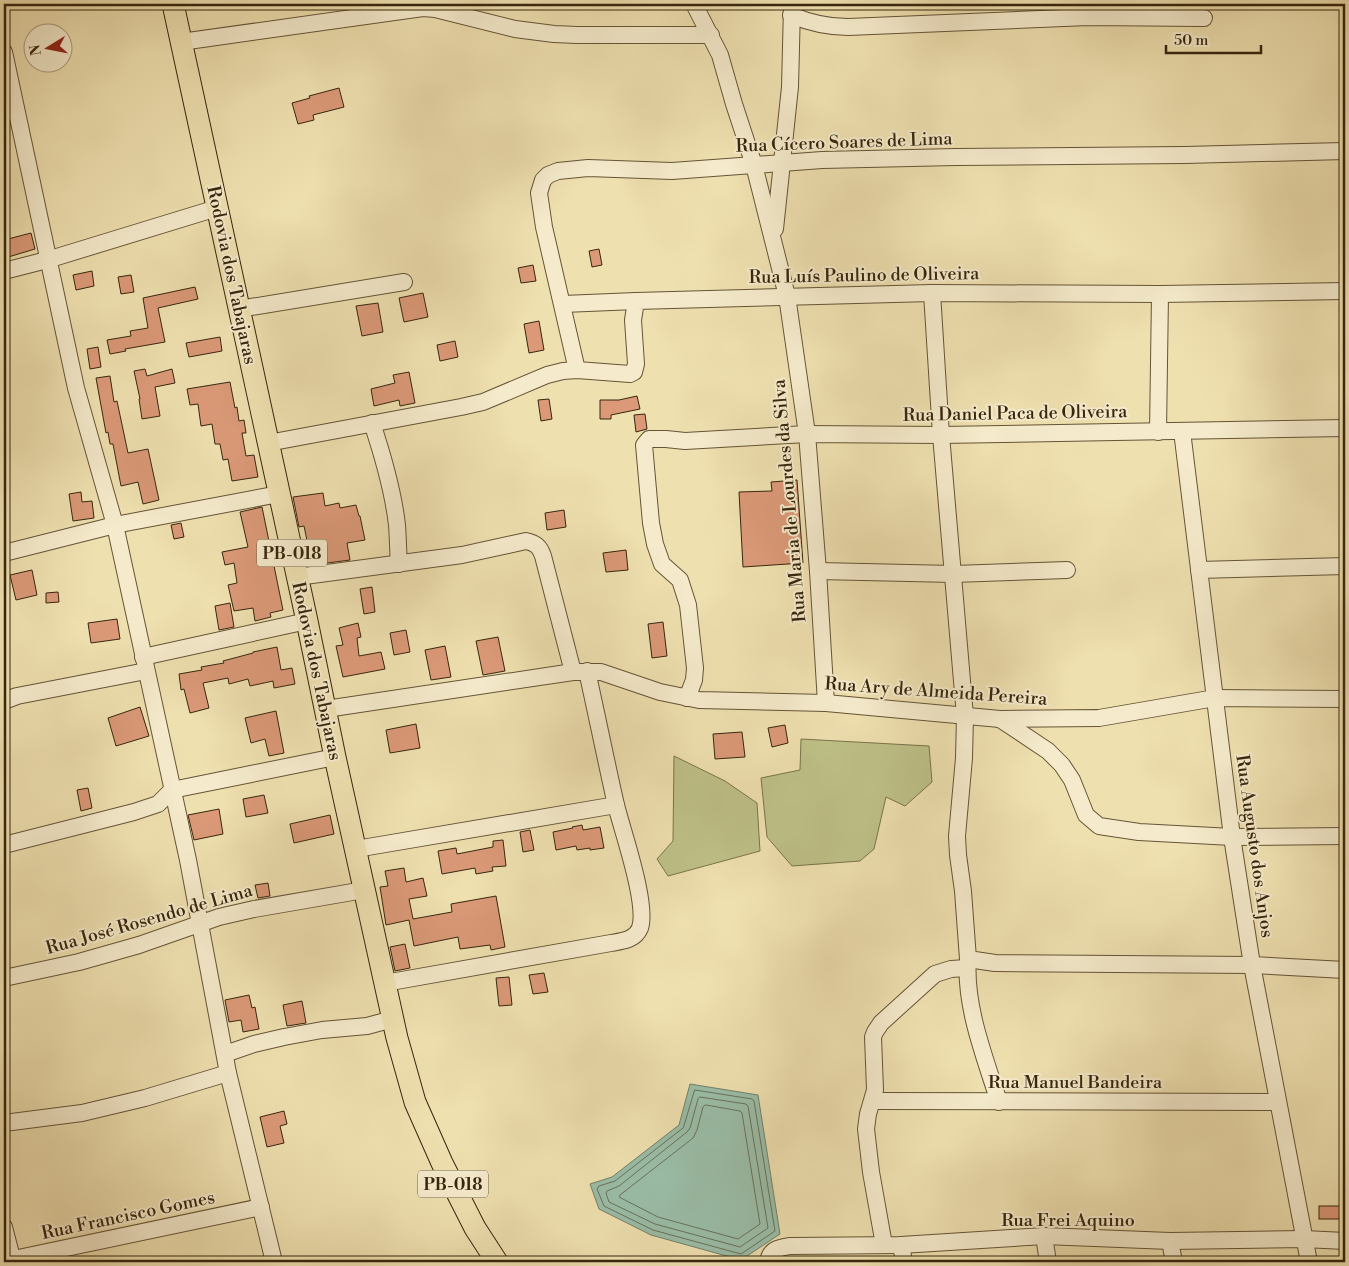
<svg xmlns="http://www.w3.org/2000/svg" width="1349" height="1266" font-family="'Libre Bodoni',serif">
  <style>
    .green { fill: #bec188; stroke: #7a744a }
    .water { fill: #9abda8; stroke: #72816a }
    .lines { fill: none; stroke-linecap: round; stroke-linejoin: round }
    .shore { stroke: #68725a; stroke-width: 1 }
    .building { fill: #db9978; stroke: #37260d }
    .minor-casing { stroke: #655436; stroke-width: 18 }
    .major-casing { stroke: #37260d; stroke-width: 23 }
    .minor { stroke: #f5ebcc; stroke-width: 16 }
    .major { stroke: #efe0b0; stroke-width: 21 }
    .labels { text-anchor: middle; stroke-width: 4; stroke-linejoin: round; paint-order: stroke }
    .shield { fill: #f5ebcc; stroke: #706146; stroke-width: 1 }
    .shield-label { font-size: 16px; font-weight: bold; fill: #37260d }
    .street-label { font-size: 18px; fill: #37260d; stroke: #f5ebcc }
  </style>
  <rect width="100%" height="100%" fill="#efe0b0"/>
  <filter id="stains"><feTurbulence type="fractalNoise" baseFrequency=".004" numOctaves="4"/><feColorMatrix values="0 0 0 0 .2 0 0 0 0 .09 0 0 0 0 .02 0 0 0 .5 -.17"/></filter>
  <radialGradient id="worn" r=".72"><stop offset=".6" stop-color="#630" stop-opacity="0"/><stop offset="1" stop-color="#630" stop-opacity=".3"/></radialGradient>
  <g class="green">
    <polygon points="801,739 929,746 932,782 905,806 886,797 874,849 860,861 792,866 767,837 761,778 800,770"/>
    <polygon points="674,756 725,781 757,803 760,851 668,876 657,859 673,841"/>
  </g>
  <polygon class="water" points="690,1084 758,1095 780,1234 741,1260 651,1235 599,1209 590,1184 612,1177 679,1125"/>
  <g class="lines">
    <g class="shore">
      <polygon points="695,1090 752,1099 754,1101 775,1231 741,1254 653,1230 604,1206 597,1189 599,1186 615,1181 683,1128"/>
      <polygon points="700,1097 746,1104 748,1106 768,1228 740,1247 655,1224 609,1202 606,1193 607,1191 619,1186 687,1132 690,1128 698,1099"/>
      <polygon points="706,1105 740,1111 742,1113 760,1224 738,1239 658,1217 619,1197 620,1195 693,1138 697,1130 703,1107"/>
    </g>
  </g>
  <g class="building">
    <polygon points="339,88 344,107 313,115 314,120 298,124 292,103 310,98 309,96"/>
    <polygon points="31,233 35,249 5,258 4,240"/>
    <polygon points="599,249 602,265 592,267 589,251"/>
    <polygon points="533,265 536,281 521,283 518,268"/>
    <polygon points="92,271 94,286 76,290 73,275"/>
    <polygon points="131,275 134,292 121,294 118,277"/>
    <polygon points="195,287 198,299 158,308 165,342 125,349 126,351 110,354 107,340 131,336 130,331 148,328 143,298"/>
    <polygon points="423,293 428,317 404,322 399,298"/>
    <polygon points="378,303 383,332 362,336 356,306"/>
    <polygon points="539,321 544,350 529,353 524,324"/>
    <polygon points="220,337 222,351 189,357 186,343"/>
    <polygon points="455,341 458,357 440,361 437,345"/>
    <polygon points="98,347 101,367 90,369 87,349"/>
    <polygon points="145,369 147,376 172,369 175,383 155,387 160,416 142,419 139,399 140,399 134,371"/>
    <polygon points="409,372 415,403 400,406 399,400 374,406 371,389 395,383 393,375"/>
    <polygon points="110,376 114,402 117,401 128,453 148,449 159,500 143,504 138,482 121,486 113,444 110,444 108,432 106,433 96,378"/>
    <polygon points="230,382 235,408 237,407 239,421 244,420 246,433 242,433 246,456 254,455 258,477 232,481 228,459 223,460 220,444 215,444 212,424 201,426 198,404 190,405 187,389"/>
    <polygon points="637,396 640,409 611,415 611,419 600,419 600,400 619,400"/>
    <polygon points="549,399 552,419 541,421 538,400"/>
    <polygon points="645,414 647,429 636,432 634,415"/>
    <polygon points="797,480 803,563 743,567 739,492 772,491 771,482"/>
    <polygon points="81,492 82,502 92,501 94,518 73,521 69,494"/>
    <polygon points="323,493 325,506 339,503 340,508 356,505 359,516 360,516 365,540 347,543 350,560 312,565 304,526 299,527 293,497"/>
    <polygon points="262,507 283,610 270,613 271,617 255,621 253,608 234,611 228,585 237,583 234,563 225,565 222,552 248,547 240,512"/>
    <polygon points="564,510 566,527 547,530 545,513"/>
    <polygon points="181,523 184,537 174,539 171,525"/>
    <polygon points="626,550 628,570 606,572 603,553"/>
    <polygon points="32,570 37,595 16,600 10,575"/>
    <polygon points="372,587 375,612 364,614 360,589"/>
    <polygon points="58,592 59,602 46,603 46,593"/>
    <polygon points="230,603 234,627 219,630 215,606"/>
    <polygon points="117,619 120,639 91,643 88,623"/>
    <polygon points="663,622 667,656 652,658 648,624"/>
    <polygon points="358,623 361,637 357,638 359,656 381,652 385,669 343,677 336,646 343,645 339,628"/>
    <polygon points="406,630 410,652 394,655 390,633"/>
    <polygon points="498,637 505,671 483,675 476,641"/>
    <polygon points="445,646 451,677 431,680 425,650"/>
    <polygon points="277,647 281,670 292,668 295,684 274,688 273,681 250,686 248,679 229,684 228,678 203,683 209,708 190,713 184,689 181,690 179,674 202,670 201,667 224,663 223,661 253,653 253,652"/>
    <polygon points="140,707 149,736 116,746 108,718"/>
    <polygon points="276,711 284,753 269,756 265,739 251,743 245,718"/>
    <polygon points="416,724 420,748 390,753 386,730"/>
    <polygon points="785,725 788,743 772,747 768,728"/>
    <polygon points="742,732 745,757 715,759 713,734"/>
    <polygon points="88,788 92,808 81,811 77,790"/>
    <polygon points="264,795 268,813 246,817 243,799"/>
    <polygon points="219,809 223,834 194,840 188,815"/>
    <polygon points="330,815 334,834 294,843 290,824"/>
    <polygon points="582,825 583,830 600,827 604,848 590,850 590,848 577,850 576,846 556,850 553,832 573,828 572,827"/>
    <polygon points="530,830 534,850 523,852 520,832"/>
    <polygon points="503,840 506,866 492,867 493,871 476,874 475,868 442,874 438,851 456,848 457,854 493,847 493,841"/>
    <polygon points="404,868 406,882 423,878 427,896 409,899 413,919 452,912 451,904 496,896 505,947 491,950 490,945 460,949 458,937 414,946 409,920 386,925 380,887 388,886 385,871"/>
    <polygon points="268,883 270,896 258,898 255,885"/>
    <polygon points="405,944 410,968 395,971 390,947"/>
    <polygon points="544,973 548,992 533,994 529,975"/>
    <polygon points="509,977 512,1005 499,1006 496,978"/>
    <polygon points="249,995 252,1008 255,1007 259,1029 243,1032 241,1020 229,1022 225,1000"/>
    <polygon points="302,1001 306,1023 287,1026 283,1005"/>
    <polygon points="284,1111 287,1124 280,1126 284,1143 267,1147 260,1117"/>
    <rect x="1319" y="1206" width="26" height="13"/>
  </g>
  <g class="lines">
    <g class="minor-casing">
      <g id="minor">
        <polyline points="694,4 720,55 734,104 754,165 787,296 807,434 818,571 826,703"/>
        <path d="M791 15C810 23 827 27 848 27L1088 17 1204 18"/>
        <polyline points="181,42 423,8 435,9 515,29 554,34 577,35 711,35"/>
        <polyline points="4,52 76,388 115,525 188,860 228,1073 274,1262"/>
        <polyline points="775,229 790,87 792,7"/>
        <polyline points="4,271 47,260 217,208"/>
        <polyline points="932,293 941,435 965,716 964,758 957,836 958,855 963,891 968,959 995,963 1252,965 1345,970"/>
        <polyline points="563,304 636,301"/>
        <polyline points="239,309 404,282"/>
        <polyline points="577,370 544,227 539,193 543,180 548,175 558,171 588,168 672,171 822,160 956,157 1185,155 1345,151"/>
        <path d="M372 423C383 456 393 490 397 525 398 538 398 551 399 564"/>
        <polyline points="1182,431 1232,837 1252,965 1309,1262"/>
        <polyline points="1158,432 1160,294"/>
        <polyline points="268,443 461,407 483,402 547,375 563,371 577,370 630,374 634,372 636,364 633,320 636,301 932,293 1160,294 1345,291"/>
        <polyline points="4,553 115,525 279,494"/>
        <polyline points="1199,570 1345,566"/>
        <polyline points="818,571 954,574 1067,570"/>
        <path d="M297 577 462 555 526 541C536 543 540 547 543 556L573 672"/>
        <polyline points="143,657 307,621"/>
        <polyline points="687,698 694,680 695,668 688,605 680,580 662,564 655,544 651,523 644,445 649,439 666,439 685,441 807,434 941,435 1345,428"/>
        <polyline points="4,701 17,696 146,671"/>
        <polyline points="326,709 573,672 601,672 660,692 699,700 826,703 1000,719 1099,718 1215,698 1345,699"/>
        <polyline points="1000,719 1048,751 1062,765 1072,780 1086,815 1099,826 1139,832 1232,837 1345,836"/>
        <polyline points="4,845 134,812 158,804 172,790 335,757"/>
        <polyline points="356,849 616,805"/>
        <path d="M968 959C964 1005 985 1058 999 1102"/>
        <polyline points="4,978 79,962 139,945 219,917 254,909 364,890"/>
        <path d="M385 983 611 943C623 941 635 940 640 928 648 904 623 833 616 805 606 761 597 716 587 671"/>
        <polyline points="225,1054 254,1044 284,1037 322,1030 367,1026 393,1019"/>
        <polyline points="873,1101 1277,1102"/>
        <polyline points="4,1123 82,1113 145,1098 228,1073"/>
        <polyline points="4,1227 13,1262"/>
        <polyline points="1044,1236 1048,1262"/>
        <polyline points="1170,1241 1174,1262"/>
        <polyline points="884,1245 871,1172 866,1129 868,1114 875,1090 873,1037 875,1032 881,1023 935,974 951,969 967,968"/>
        <polyline points="901,1245 904,1262"/>
        <polyline points="4,1261 261,1207"/>
        <path d="M768 1262C770 1249 778 1248 790 1246L901 1245 1044 1236 1170 1241 1304 1239 1345 1241"/>
      </g>
    </g>
    <g class="major-casing">
      <polyline id="major" points="173,4 307,621 335,757 397,1038 415,1102 442,1163 475,1228 497,1262"/>
    </g>
    <use href="#minor" class="minor"/>
    <use href="#major" class="major"/>
  </g>
  <g class="labels">
    <g class="shield">
      <rect x="257" y="539.5" width="70" height="27" rx="4"/>
      <rect x="418" y="1170.5" width="70" height="27" rx="4"/>
    </g>
    <g class="shield-label">
      <text x="292" y="559">PB-018</text>
      <text x="453" y="1190">PB-018</text>
    </g>
    <g class="street-label">
      <text transform="translate(844 142) rotate(-2)" y="6">Rua Cícero Soares de Lima</text>
      <text transform="translate(232 275) rotate(78)" y="6">Rodovia dos Tabajaras</text>
      <text transform="translate(864 275) rotate(-1)" y="6">Rua Luís Paulino de Oliveira</text>
      <text transform="translate(1015 413) rotate(-1)" y="6">Rua Daniel Paca de Oliveira</text>
      <text transform="translate(789 501) rotate(-95)" y="6">Rua Maria de Lourdes da Silva</text>
      <text transform="translate(317 671) rotate(78)" y="6">Rodovia dos Tabajaras</text>
      <text transform="translate(936 691) rotate(4)" y="6">Rua Ary de Almeida Pereira</text>
      <text transform="translate(1255 846) rotate(82)" y="6">Rua Augusto dos Anjos</text>
      <text transform="translate(149 919) rotate(-16)" y="6">Rua José Rosendo de Lima</text>
      <text x="1075" y="1088">Rua Manuel Bandeira</text>
      <text transform="translate(128 1215) rotate(-12)" y="6">Rua Francisco Gomes</text>
      <text x="1068" y="1226">Rua Frei Aquino</text>
    </g>
  </g>
  <rect width="1349" height="1266" fill="none" stroke="#efe0b0" stroke-width="20"/>
  <rect x="5" y="5" width="1339" height="1256" fill="none" stroke="#37260d" stroke-width="2.5"/>
  <rect x="10" y="10" width="1329" height="1246" fill="none" stroke="#37260d"/>
  <g transform="translate(48 48) rotate(260)"><circle r="24" fill="#f5ebcc" stroke="#a99c80"/>
  <path d="M0-4L9 19L0 12L-9 19Z" fill="#8f2418"/>
  <text y="-8" font-size="14" font-weight="bold" text-anchor="middle" fill="#37260d">N</text>
  </g>
  <path d="M1166 45v8h95v-8" fill="none" stroke="#37260d" stroke-width="2.5"/>
  <text x="1174" y="45" font-size="15" fill="#37260d" stroke="#f5ebcc" stroke-width="4" paint-order="stroke">50 m</text>
  <rect width="100%" height="100%" filter="url(#stains)"/>
  <rect width="100%" height="100%" fill="url(#worn)"/>
</svg>
